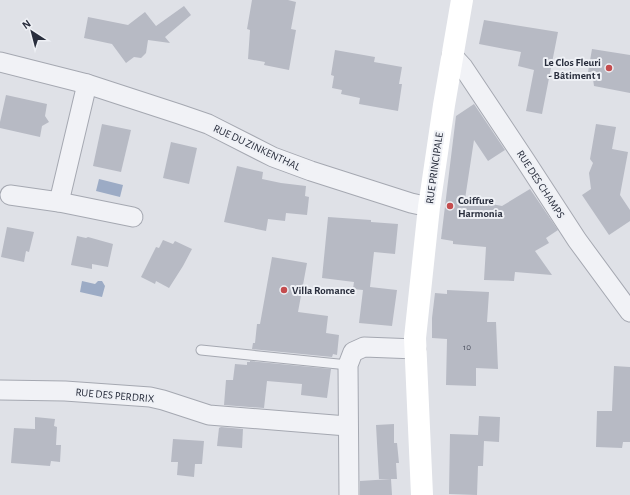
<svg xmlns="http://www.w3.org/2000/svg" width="630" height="495" font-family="'Alegreya Sans',sans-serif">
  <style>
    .water { fill: #9cabc5 }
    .building { fill: #b7bac4 }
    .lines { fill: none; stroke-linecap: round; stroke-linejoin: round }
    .lane-casing { stroke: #a5a8b1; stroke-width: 11 }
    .street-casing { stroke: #a5a8b1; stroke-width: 21 }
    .lane { stroke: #f1f2f6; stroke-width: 9 }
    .street { stroke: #f1f2f6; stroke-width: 19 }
    .secondary { stroke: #fff; stroke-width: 22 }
    .poi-dot { fill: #c44c4e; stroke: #eef0f5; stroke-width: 1.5 }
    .labels { text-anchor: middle; stroke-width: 4; stroke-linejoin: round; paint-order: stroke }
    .number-label { font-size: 9px; fill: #4c515f }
    .poi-label { font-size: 11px; font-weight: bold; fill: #292e3d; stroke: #eef0f5; text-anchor: start }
    .street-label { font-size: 11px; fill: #292e3d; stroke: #eef0f5 }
  </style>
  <rect width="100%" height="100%" fill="#dfe1e7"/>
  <g class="water">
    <polygon points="99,179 123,185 120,197 96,191"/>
    <polygon points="82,281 95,284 98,281 102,281 105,286 102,297 80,292"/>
  </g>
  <g class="building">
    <polygon points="252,0 288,0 296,2 291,29 296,30 289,70 264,65 265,62 248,59 250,30 247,29"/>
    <polygon points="184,6 191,15 165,37 170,43 148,40 146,53 141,58 134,57 126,63 112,44 84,38 88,17 128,25 145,12 156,26"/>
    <polygon points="484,20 558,32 542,114 526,111 534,70 518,66 521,52 479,44"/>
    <polygon points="592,49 630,55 630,93 594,86 593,79 587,78"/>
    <polygon points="335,50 375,57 374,62 402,67 399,84 402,84 398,111 359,104 360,98 341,94 342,90 332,88 334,76 331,75"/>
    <polygon points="6,95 47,104 45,116 49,122 42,126 40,137 0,128 0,122"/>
    <polygon points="474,104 505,150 488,161 474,140 465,199 502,206 530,189 558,230 546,238 549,243 535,251 552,275 515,272 514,281 484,280 486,247 453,244 453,241 441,239 456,116"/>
    <polygon points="102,124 131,130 121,172 93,166"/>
    <polygon points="596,124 616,127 612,149 628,152 620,195 630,210 630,221 609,235 582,195 591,189 589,173 593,163 590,159"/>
    <polygon points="171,142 197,148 189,184 163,178"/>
    <polygon points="237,166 263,172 262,179 281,183 306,186 305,196 309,197 307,215 286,213 285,221 268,219 266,231 224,222"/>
    <polygon points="328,217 371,220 371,222 398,224 395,254 374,252 370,287 397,290 392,326 359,323 363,290 353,289 354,282 322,278"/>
    <polygon points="7,227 34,232 29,252 26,251 24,262 1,257"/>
    <polygon points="77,236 86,238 88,237 113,244 108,267 92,264 92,269 71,265"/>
    <polygon points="163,240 173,244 175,241 192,249 183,266 169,288 156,281 155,284 141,277 156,247 159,248"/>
    <polygon points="272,257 307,263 298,312 328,316 326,333 339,335 337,355 333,354 332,357 252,349 253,343 255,343 257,324 260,324"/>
    <polygon points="447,290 489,292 487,322 496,322 498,369 476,368 476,386 446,385 447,339 432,338 432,318 435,293 447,294"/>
    <polygon points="250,361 331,369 327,398 301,395 302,384 267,381 264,408 224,405 226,380 233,380 235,364 247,365 247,362 250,362"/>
    <polygon points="614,366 630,367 630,442 623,442 622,448 596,447 597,411 612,411"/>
    <polygon points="479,416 500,417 499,442 484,441 483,466 478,466 477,495 449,494 450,434 478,435"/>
    <polygon points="35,417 55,419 54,426 57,427 56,445 61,445 60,462 51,461 50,466 11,463 14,428 35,429"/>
    <polygon points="394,424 394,443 397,443 399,463 396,463 397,479 379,479 376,425"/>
    <polygon points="221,427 243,429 242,448 217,446 219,428"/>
    <polygon points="173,439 204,441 202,464 195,464 194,477 177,475 178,462 171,462"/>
    <polygon points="391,479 392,495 360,495 360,481"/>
  </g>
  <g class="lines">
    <g class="lane-casing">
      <polyline id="lane" points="201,350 348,365"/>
    </g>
    <g class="street-casing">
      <g id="street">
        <polyline points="452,55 463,67 525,160 577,240 630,312"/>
        <polyline points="0,62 87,84 179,114 208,124 273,157 311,171 411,203 429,207"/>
        <polyline points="10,195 59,202 87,84"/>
        <polyline points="59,202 133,217"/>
        <polyline points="0,390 65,391 150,397 163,400 209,415 347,426"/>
        <polyline points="349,495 348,365 353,352 364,347 416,349"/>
      </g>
    </g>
    <use href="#lane" class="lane"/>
    <use href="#street" class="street"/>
    <polyline class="secondary" points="422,495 415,338 429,207 444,105 462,0"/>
  </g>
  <g class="poi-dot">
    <circle cx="609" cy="68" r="4"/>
    <circle cx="450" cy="206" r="4"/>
    <circle cx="284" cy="290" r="4"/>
  </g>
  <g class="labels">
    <g class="number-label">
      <text x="467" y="350">10</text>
    </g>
    <g class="poi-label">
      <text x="601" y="66" text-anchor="end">Le Clos Fleuri<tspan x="601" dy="13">- Bâtiment 1</tspan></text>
      <text x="458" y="204">Coiffure<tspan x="458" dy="13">Harmonia</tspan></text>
      <text x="292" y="294">Villa Romance</text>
    </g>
    <g class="street-label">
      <text transform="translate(257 147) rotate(25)" y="4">RUE DU ZINKENTHAL</text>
      <text transform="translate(434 168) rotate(-82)" y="4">RUE PRINCIPALE</text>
      <text transform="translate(541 184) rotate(57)" y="4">RUE DES CHAMPS</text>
      <text transform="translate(115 395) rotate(5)" y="4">RUE DES PERDRIX</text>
    </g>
  </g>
  <g transform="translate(32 32) rotate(324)" stroke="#eef0f5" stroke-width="3" paint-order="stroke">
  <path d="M0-3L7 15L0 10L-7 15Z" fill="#292e3d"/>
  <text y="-6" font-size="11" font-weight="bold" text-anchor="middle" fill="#292e3d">N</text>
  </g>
</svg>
